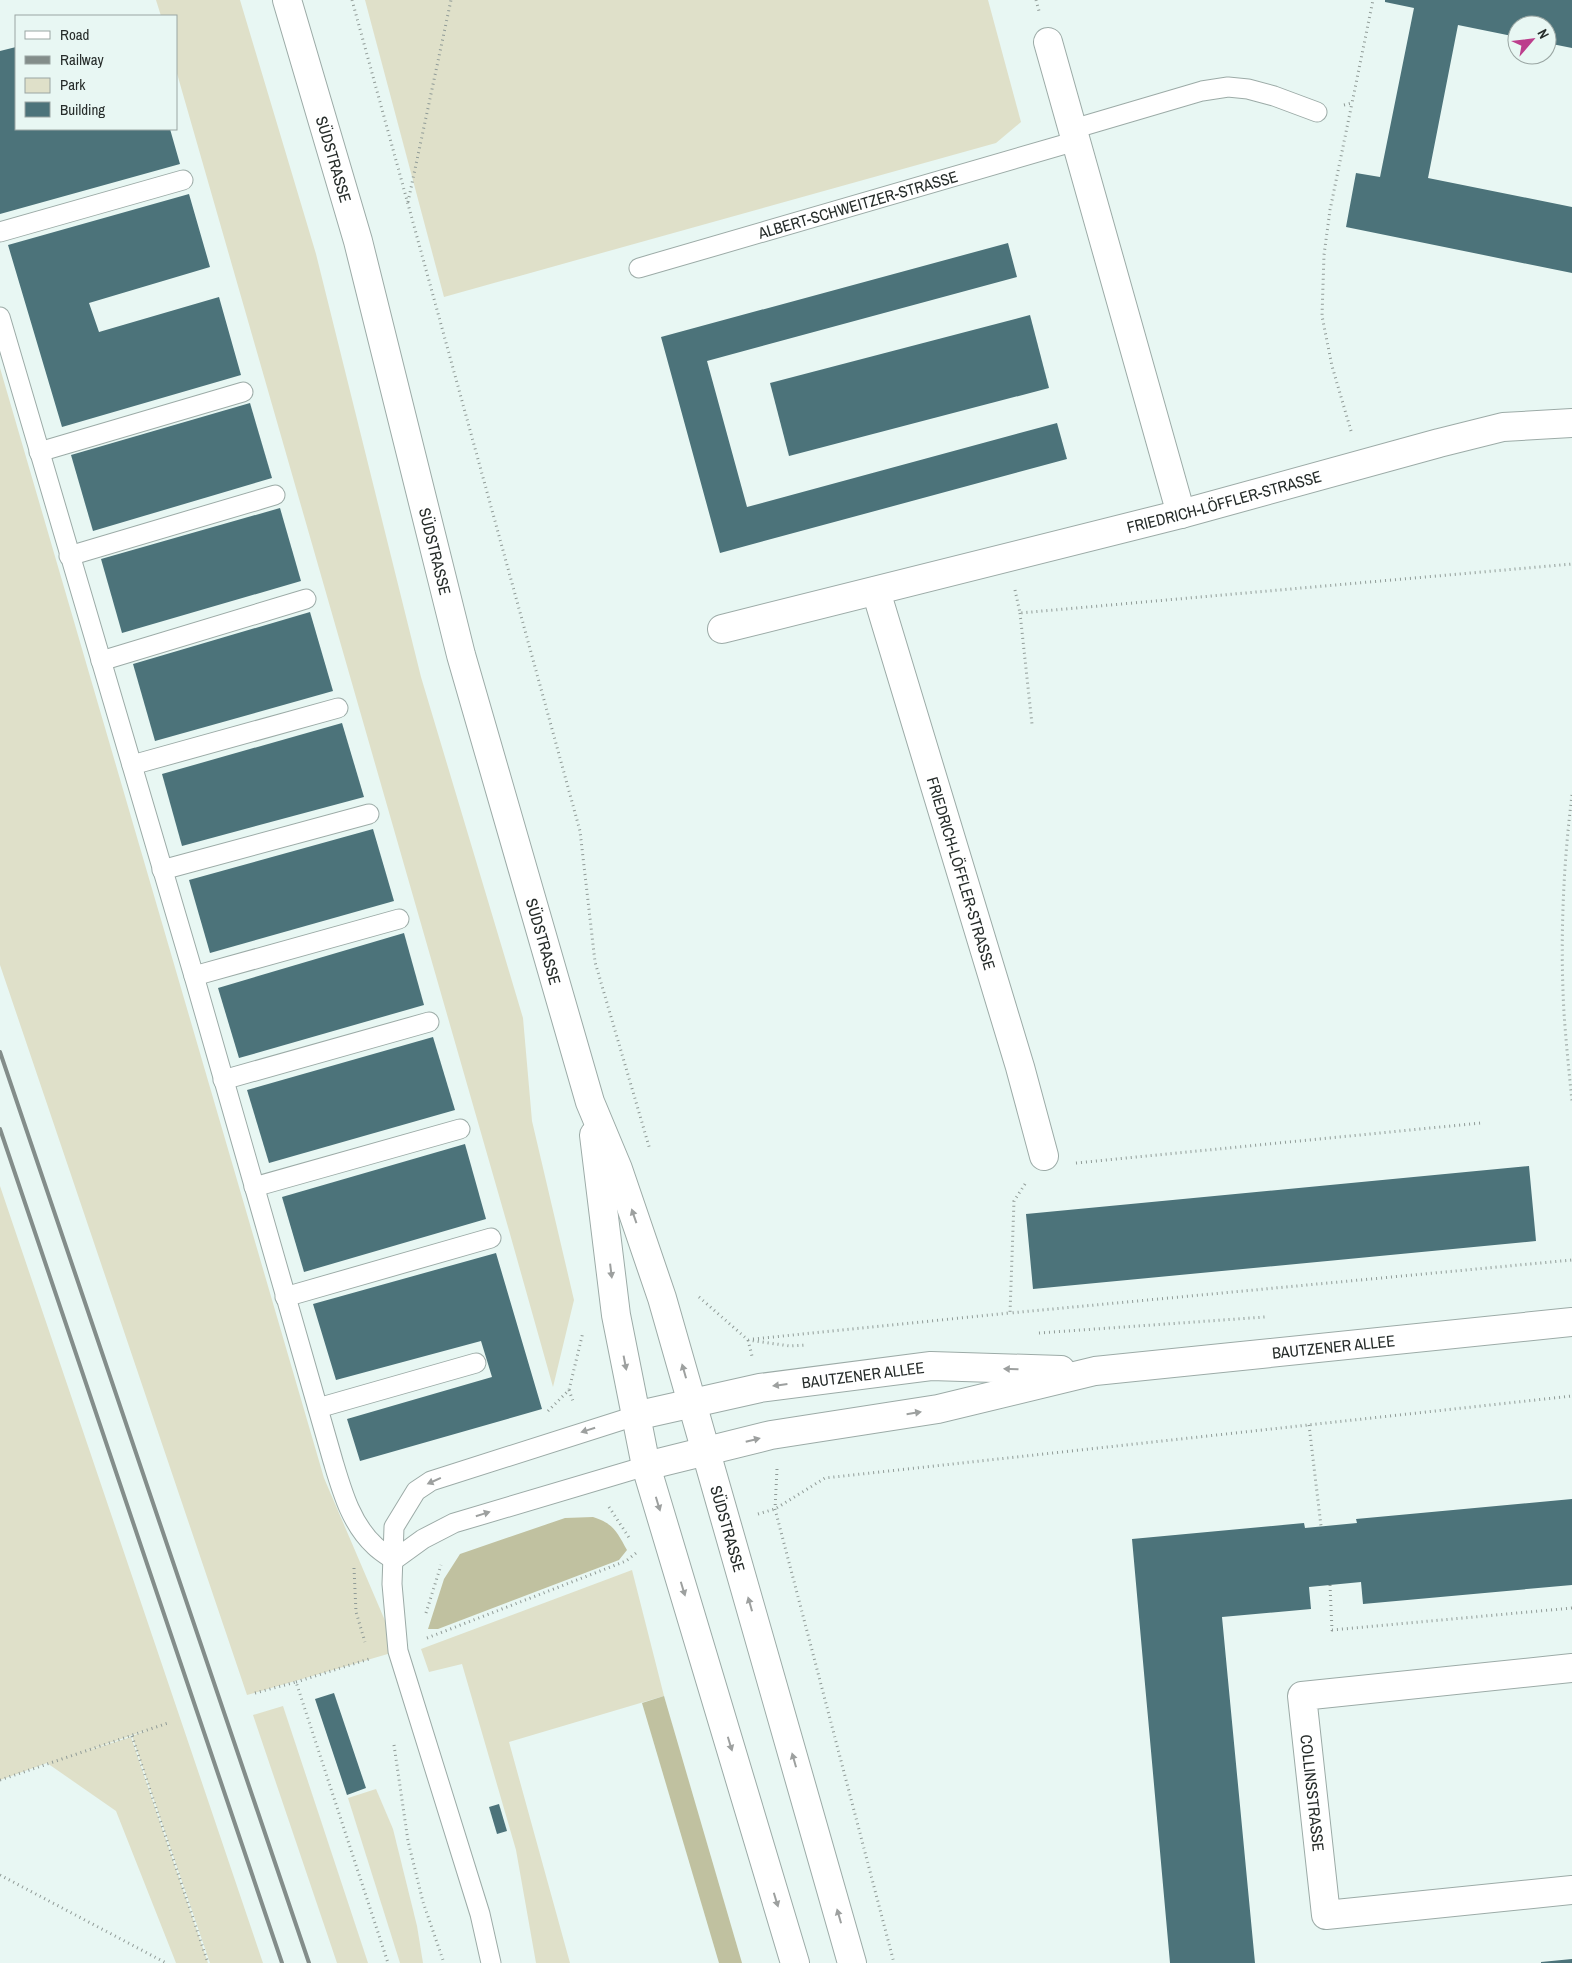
<svg xmlns="http://www.w3.org/2000/svg" width="1572" height="1963" font-family="'Archivo Narrow',sans-serif">
  <style>
    .green { fill: #dfe0c9 }
    .forest { fill: #c0c1a0 }
    .building { fill: #4c737a }
    .lines { fill: none; stroke-linecap: round; stroke-linejoin: round }
    .lane-casing { stroke: #9caba7; stroke-width: 21 }
    .street-casing { stroke: #9caba7; stroke-width: 30 }
    .secondary-casing { stroke: #9caba7; stroke-width: 30 }
    .path { stroke: #909b97; stroke-width: 3; stroke-dasharray: 1 4; stroke-linecap: butt }
    .lane { stroke: #fff; stroke-width: 19 }
    .street { stroke: #fff; stroke-width: 28 }
    .secondary { stroke: #fff; stroke-width: 28 }
    .rail { stroke: #838d8a; stroke-width: 4 }
    .oneway { fill: #9da09f }
    .labels { text-anchor: middle; stroke-width: 5; stroke-linejoin: round; paint-order: stroke }
    .street-label { font-size: 16px; fill: #262c2a; stroke: #e8f7f3 }
  </style>
  <rect width="100%" height="100%" fill="#e8f7f3"/>
  <g class="green">
    <polygon points="156,0 240,0 316,254 421,677 523,1018 532,1121 574,1300 553,1387 510,1234 176,70 176,16 161,16"/>
    <polygon points="365,0 988,0 1021,122 996,143 444,297"/>
    <polygon points="0,368 324,1478 398,1651 247,1695 0,965"/>
    <polygon points="0,1186 263,1963 210,1963 132,1736 150,1729 80,1753 131,1737 208,1963 176,1963 116,1811 47,1763 0,1780"/>
    <polygon points="632,1570 664,1696 509,1742 570,1963 536,1963 516,1850 462,1664 429,1672 421,1649"/>
    <polygon points="283,1706 368,1963 337,1963 253,1715"/>
    <polygon points="376,1789 393,1829 417,1926 423,1963 400,1963 348,1798"/>
  </g>
  <g class="forest">
    <path d="M593 1517C613 1523 617 1532 627 1550L619 1560 438 1629H428L444 1579 460 1554 565 1518Z"/>
    <polygon points="664,1696 742,1963 719,1963 642,1703"/>
  </g>
  <g class="building">
    <polygon points="1385,0 1572,0 1572,48 1547,43 1547,25 1517,25 1517,37 1458,25 1428,178 1572,207 1572,273 1346,227 1356,173 1380,177 1414,8 1385,2"/>
    <polygon points="16,47 16,129 170,129 180,164 0,214 0,51"/>
    <polygon points="189,194 210,267 89,303 99,332 219,297 241,375 62,427 8,245"/>
    <polygon points="1008,243 1017,277 707,361 747,507 1057,423 1067,459 720,553 661,337"/>
    <polygon points="1030,315 1049,388 789,456 770,383"/>
    <polygon points="250,403 272,478 93,531 71,455"/>
    <polygon points="280,508 301,581 122,633 101,559"/>
    <polygon points="310,612 333,691 155,741 133,664"/>
    <polygon points="342,723 364,797 182,846 162,774"/>
    <polygon points="373,829 394,901 210,953 189,880"/>
    <polygon points="404,933 424,1005 239,1058 218,988"/>
    <polygon points="433,1037 455,1110 269,1163 247,1090"/>
    <polygon points="465,1144 486,1219 304,1272 282,1197"/>
    <polygon points="1529,1166 1536,1241 1033,1289 1026,1214"/>
    <polygon points="496,1253 542,1409 360,1461 347,1419 492,1377 481,1341 336,1380 313,1304"/>
    <polygon points="1572,1499 1572,1585 1363,1604 1361,1582 1309,1587 1311,1609 1222,1617 1255,1963 1170,1963 1132,1539 1304,1523 1305,1528 1357,1523 1356,1519"/>
    <polygon points="334,1693 366,1788 347,1795 315,1699"/>
    <polygon points="499,1804 507,1831 497,1834 489,1807"/>
    <polygon points="1572,1959 1572,1963 1541,1963 1541,1962"/>
  </g>
  <g class="lines">
    <g class="lane-casing">
      <g id="lane">
        <polyline points="1073,129 1202,91 1228,87 1248,89 1274,96 1317,112"/>
        <polyline points="0,232 183,180"/>
        <path id="s1" d="M639 268 1076 141"/>
        <path d="M0 317 194 976 333 1461C342 1491 351 1524 375 1546 380 1551 388 1556 394 1560"/>
        <polyline points="39,452 243,392"/>
        <polyline points="69,556 275,495"/>
        <polyline points="101,661 306,599"/>
        <polyline points="132,765 338,708"/>
        <polyline points="162,870 369,814"/>
        <polyline points="194,976 399,919"/>
        <polyline points="223,1080 429,1022"/>
        <polyline points="254,1187 460,1129"/>
        <polyline points="285,1297 491,1238"/>
        <polyline points="318,1408 476,1363"/>
        <polyline points="394,1560 423,1539 454,1523 646,1466"/>
        <polyline points="491,1963 480,1914 398,1651 392,1584 394,1527 416,1491 431,1481 635,1416"/>
      </g>
    </g>
    <g class="street-casing">
      <g id="street">
        <polyline points="1048,42 1181,514"/>
        <path id="s2" d="M876 591 1020 1067 1044 1156"/>
        <path id="s3" d="M722 629 1181 514 1439 443 1503 427 1572 423"/>
        <path id="s4" d="M1572 1668 1302 1696 1326 1915 1572 1890"/>
      </g>
    </g>
    <g class="secondary-casing">
      <g id="secondary">
        <path id="s5" d="M287 0 358 241 461 655 590 1102 618 1169 662 1298 852 1963"/>
        <polyline points="594,1135 616,1315 646,1466 795,1963"/>
        <path id="s6" d="M635 1416 760 1388 931 1366 1061 1370"/>
        <path id="s7" d="M646 1466 771 1435 938 1409 1095 1371 1572 1322"/>
      </g>
    </g>
    <g class="path">
      <polyline points="352,0 580,831 595,962 650,1150"/>
      <polyline points="1036,0 1039,11"/>
      <polyline points="1344,105 1352,103 1373,0"/>
      <polyline points="408,202 451,0"/>
      <polyline points="1351,431 1332,366 1322,316 1324,255 1330,210 1352,103"/>
      <polyline points="1015,590 1020,613 1572,564"/>
      <polyline points="1020,613 1032,724"/>
      <path d="M1572 795C1563 867 1560 941 1564 1013 1566 1042 1569 1072 1572 1101"/>
      <polyline points="1076,1163 1481,1123"/>
      <polyline points="1025,1184 1014,1201 1010,1313 1572,1260"/>
      <polyline points="699,1297 748,1340 790,1346 806,1345"/>
      <polyline points="1039,1333 1265,1317"/>
      <polyline points="753,1339 1010,1313"/>
      <polyline points="748,1340 752,1356"/>
      <polyline points="569,1390 574,1404"/>
      <polyline points="548,1411 569,1390 583,1332"/>
      <polyline points="1309,1425 1321,1526"/>
      <polyline points="777,1469 775,1509 894,1963"/>
      <polyline points="609,1507 630,1539"/>
      <polyline points="758,1514 775,1509 825,1478 1572,1396"/>
      <polyline points="354,1568 356,1612 365,1642"/>
      <polyline points="1330,1585 1332,1630 1572,1608"/>
      <polyline points="426,1613 441,1565"/>
      <polyline points="427,1638 626,1561 636,1553"/>
      <polyline points="296,1682 369,1659"/>
      <polyline points="255,1693 296,1682 388,1963"/>
      <polyline points="132,1736 208,1963"/>
      <polyline points="394,1745 408,1841 423,1902 444,1963"/>
      <polyline points="0,1780 168,1723"/>
      <polyline points="0,1875 166,1963"/>
    </g>
    <use href="#lane" class="lane"/>
    <use href="#street" class="street"/>
    <use href="#secondary" class="secondary"/>
    <g class="rail">
      <polyline points="0,1052 309,1963"/>
      <polyline points="0,1129 282,1963"/>
    </g>
  </g>
  <defs><path id="oneway-solid" d="M-6-.8H1V-3.2L6.5 0L1 3.2V.8H-6Z" transform="scale(1.25)"/></defs>
  <g class="oneway">
    <use href="#oneway-solid" transform="translate(634 1216) rotate(-109)"/>
    <use href="#oneway-solid" transform="translate(611 1271) rotate(83)"/>
    <use href="#oneway-solid" transform="translate(625 1363) rotate(79)"/>
    <use href="#oneway-solid" transform="translate(1011 1369) rotate(-178)"/>
    <use href="#oneway-solid" transform="translate(684 1371) rotate(-106)"/>
    <use href="#oneway-solid" transform="translate(780 1385) rotate(173)"/>
    <use href="#oneway-solid" transform="translate(914 1413) rotate(-9)"/>
    <use href="#oneway-solid" transform="translate(588 1430) rotate(163)"/>
    <use href="#oneway-solid" transform="translate(753 1440) rotate(-14)"/>
    <use href="#oneway-solid" transform="translate(434 1481) rotate(156)"/>
    <use href="#oneway-solid" transform="translate(658 1504) rotate(73)"/>
    <use href="#oneway-solid" transform="translate(483 1514) rotate(-17)"/>
    <use href="#oneway-solid" transform="translate(683 1589) rotate(73)"/>
    <use href="#oneway-solid" transform="translate(750 1604) rotate(-106)"/>
    <use href="#oneway-solid" transform="translate(730 1744) rotate(73)"/>
    <use href="#oneway-solid" transform="translate(794 1760) rotate(-106)"/>
    <use href="#oneway-solid" transform="translate(776 1900) rotate(73)"/>
    <use href="#oneway-solid" transform="translate(839 1916) rotate(-106)"/>
  </g>
  <g class="labels">
    <g class="street-label">
      <text dy="6" stroke="none"><textPath href="#s5" startOffset="166">SÜDSTRASSE</textPath></text>
      <text dy="6" stroke="none"><textPath href="#s1" startOffset="228">ALBERT-SCHWEITZER-STRASSE</textPath></text>
      <text dy="6" stroke="none"><textPath href="#s3" startOffset="518">FRIEDRICH-LÖFFLER-STRASSE</textPath></text>
      <text dy="6" stroke="none"><textPath href="#s5" startOffset="571">SÜDSTRASSE</textPath></text>
      <text dy="6" stroke="none"><textPath href="#s2" startOffset="295">FRIEDRICH-LÖFFLER-STRASSE</textPath></text>
      <text dy="6" stroke="none"><textPath href="#s5" startOffset="976">SÜDSTRASSE</textPath></text>
      <text dy="6" stroke="none"><textPath href="#s7" startOffset="699">BAUTZENER ALLEE</textPath></text>
      <text dy="6" stroke="none"><textPath href="#s6" startOffset="232">BAUTZENER ALLEE</textPath></text>
      <text dy="6" stroke="none"><textPath href="#s5" startOffset="1592">SÜDSTRASSE</textPath></text>
      <text dy="6" stroke="none"><textPath href="#s4" startOffset="369">COLLINSSTRASSE</textPath></text>
    </g>
  </g>
  <rect x="15" y="15" width="162" height="115" fill="#e8f7f3" stroke="#9aa6a3"/>
  <rect x="25" y="31" width="25" height="8" fill="#ffffff" stroke="#9aa6a3"/>
  <text x="60" y="40" font-size="15" fill="#262c2a">Road</text>
  <rect x="25" y="56" width="25" height="8" fill="#838d8a" stroke="#9aa6a3"/>
  <text x="60" y="65" font-size="15" fill="#262c2a">Railway</text>
  <rect x="25" y="78" width="25" height="15" fill="#dfe0c9" stroke="#9aa6a3"/>
  <text x="60" y="90" font-size="15" fill="#262c2a">Park</text>
  <rect x="25" y="102" width="25" height="15" fill="#4c737a" stroke="#9aa6a3"/>
  <text x="60" y="115" font-size="15" fill="#262c2a">Building</text>
  <g transform="translate(1532 40) rotate(62)"><circle r="24" fill="#e8f7f3" stroke="#9aa6a3"/>
  <path d="M0-4L9 19L0 12L-9 19Z" fill="#bc3e8c"/>
  <text y="-8" font-size="14" font-weight="bold" text-anchor="middle" fill="#262c2a">N</text>
  </g>
</svg>
